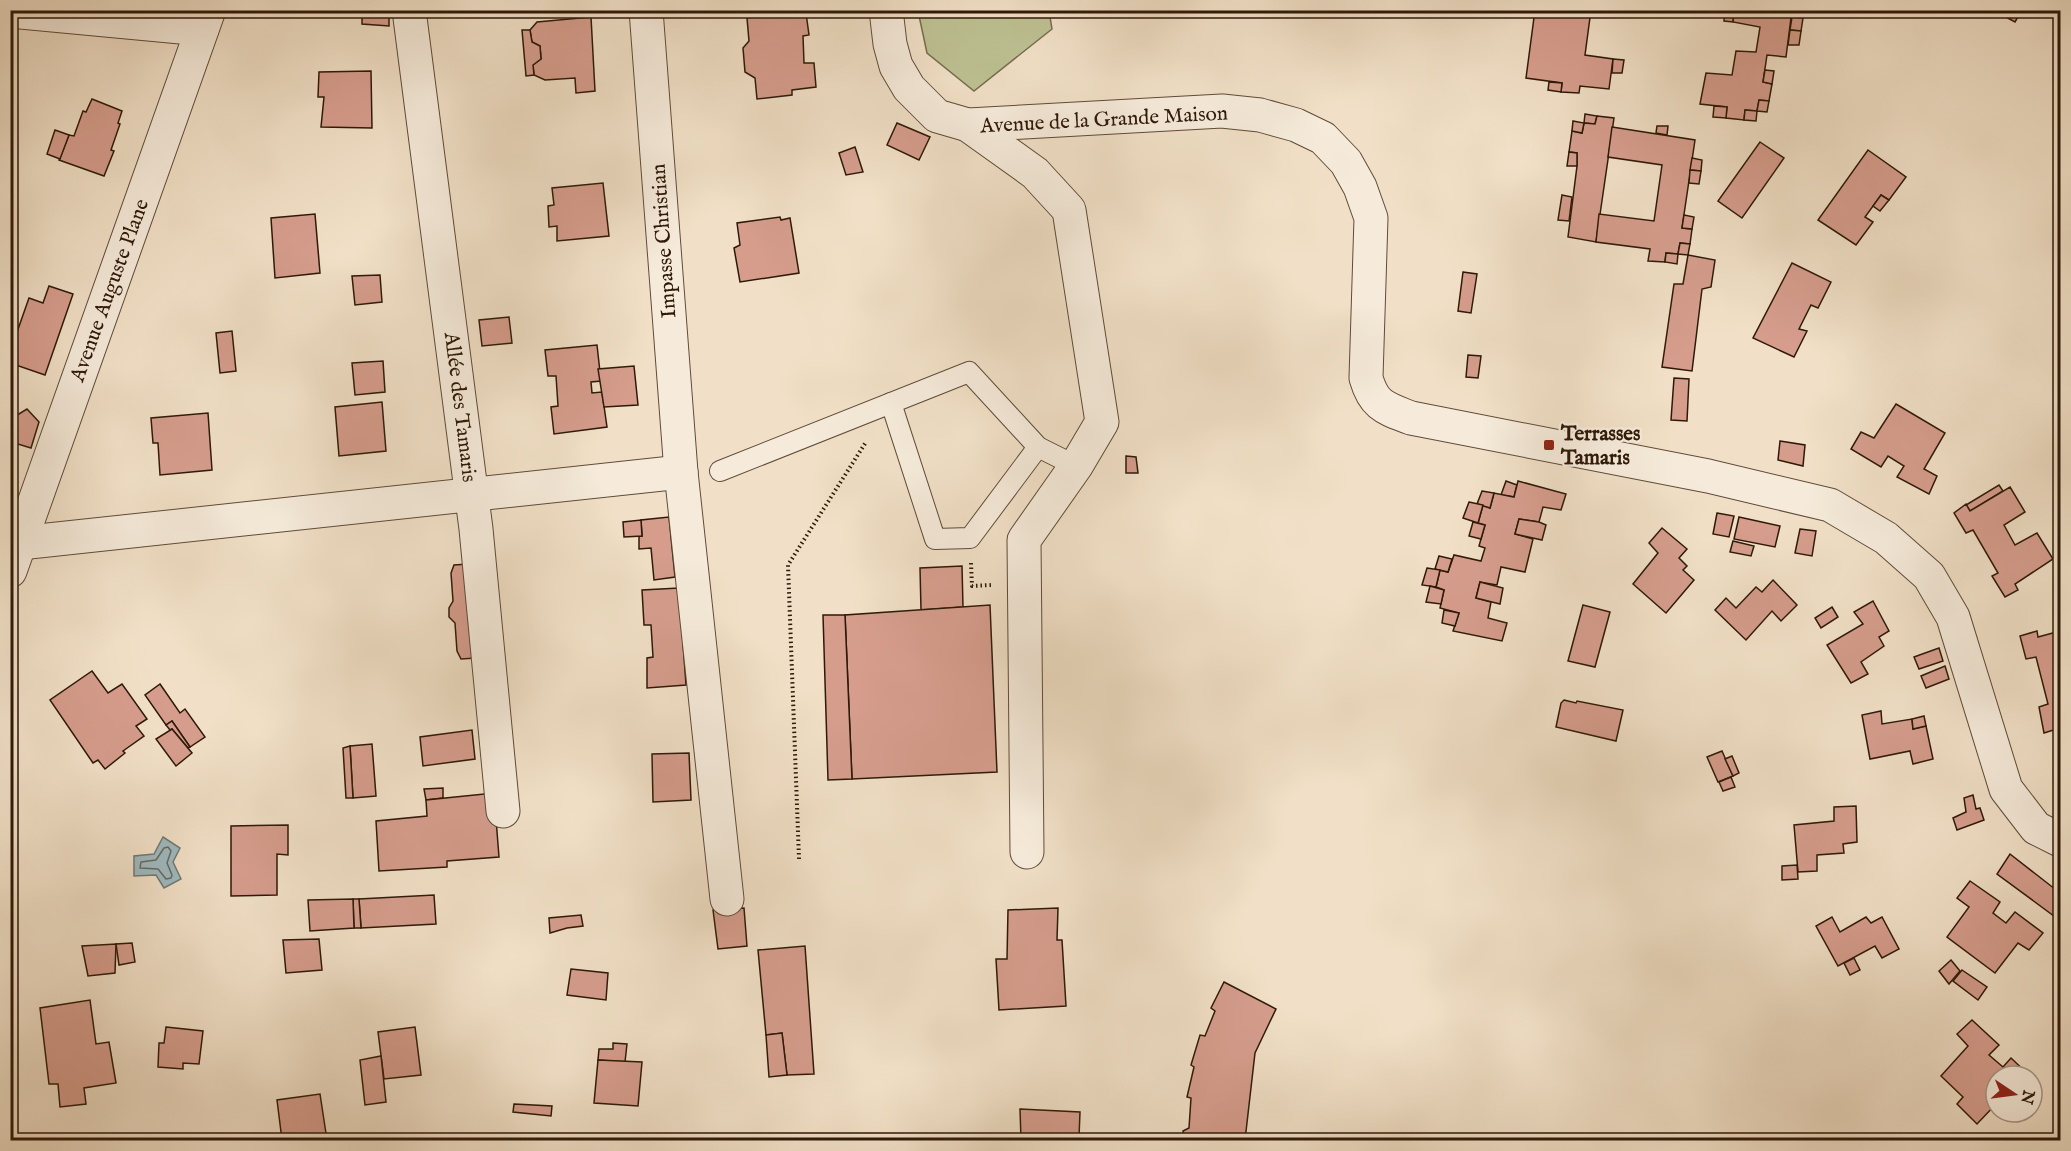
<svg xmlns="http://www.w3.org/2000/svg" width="2071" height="1151" font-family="'IM FELL English',serif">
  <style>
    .green { fill: #bdc193; stroke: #766d4e; stroke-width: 1.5 }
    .water { fill: #9fbabf; stroke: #727a76; stroke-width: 1.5 }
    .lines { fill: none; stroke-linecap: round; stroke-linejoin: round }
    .shore { stroke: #666a64; stroke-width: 1.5 }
    .building { fill: #d69d8d; stroke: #2e1908; stroke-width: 1.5 }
    .lane-casing { stroke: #5f4b38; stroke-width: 22 }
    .street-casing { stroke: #5f4b38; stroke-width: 35 }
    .path { stroke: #2e1908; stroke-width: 4; stroke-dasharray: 1.5 3; stroke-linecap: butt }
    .lane { stroke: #f6ebdb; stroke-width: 20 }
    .street { stroke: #f6ebdb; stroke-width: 33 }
    .poi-dot { fill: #8f2418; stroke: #f6ebdb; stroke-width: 2 }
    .labels { text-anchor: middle; stroke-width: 4.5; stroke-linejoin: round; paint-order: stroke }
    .street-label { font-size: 21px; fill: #2e1908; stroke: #f6ebdb }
    .poi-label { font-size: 21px; font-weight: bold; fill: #2e1908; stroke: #f6ebdb; text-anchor: start }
  </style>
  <rect width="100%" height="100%" fill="#f1e0c7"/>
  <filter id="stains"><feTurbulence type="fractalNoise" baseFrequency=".00333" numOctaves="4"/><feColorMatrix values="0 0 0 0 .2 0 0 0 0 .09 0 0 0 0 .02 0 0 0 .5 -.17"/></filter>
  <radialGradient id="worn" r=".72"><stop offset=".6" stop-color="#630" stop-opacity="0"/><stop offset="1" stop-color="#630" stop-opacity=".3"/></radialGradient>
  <polygon class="green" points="918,11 1049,11 1052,29 974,91 927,53"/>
  <polygon class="water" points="163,837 180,848 173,862 181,879 164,888 156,875 134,876 134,856 154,854"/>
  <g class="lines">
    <polygon class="shore" points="168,847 171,851 167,863 172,875 171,878 166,879 158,869 140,868 141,862 156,860 164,848"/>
  </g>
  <g class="building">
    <polygon points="362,10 389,10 389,26 362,24"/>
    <polygon points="1535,10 1591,10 1585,55 1613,59 1609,89 1580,86 1579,93 1561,92 1562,83 1526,78"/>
    <polygon points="1725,10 1734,10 1733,22 1724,21"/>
    <polygon points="1734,10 1792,10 1786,57 1767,55 1763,82 1772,84 1769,101 1759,100 1757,111 1745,110 1744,120 1726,118 1727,107 1700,104 1706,73 1732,75 1736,51 1756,52 1760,27 1733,22"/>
    <polygon points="1993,10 2022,10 2015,22"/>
    <polygon points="781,12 782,16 806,13 809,35 803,36 804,63 814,63 816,87 792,90 792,95 757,99 755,78 745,72 743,48 749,41 747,18"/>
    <polygon points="591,17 595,91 576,93 575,78 545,80 534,75 533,65 541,59 540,46 532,42 530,30 537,22"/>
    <polygon points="1792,17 1803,18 1801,31 1790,30"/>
    <polygon points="522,30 530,30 532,42 540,46 541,59 533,65 534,75 526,76"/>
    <polygon points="1790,30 1801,31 1799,45 1788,45"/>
    <polygon points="1613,59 1624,60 1622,73 1612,73"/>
    <polygon points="1765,70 1774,71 1772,84 1763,82"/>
    <polygon points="371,71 372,128 321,127 324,97 318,97 319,72"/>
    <polygon points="1549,82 1562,83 1561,92 1548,90"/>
    <polygon points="92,99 122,111 118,123 120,124 111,150 114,151 104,176 59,160 69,135 74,136 83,111 86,112"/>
    <polygon points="1759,100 1769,101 1767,112 1757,111"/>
    <polygon points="1714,106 1727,107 1726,118 1713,117"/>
    <polygon points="1745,110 1757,111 1756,121 1744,120"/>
    <polygon points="1585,114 1597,116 1595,124 1584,123"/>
    <polygon points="1597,116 1614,118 1596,242 1568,237 1577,166 1577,153 1569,152 1572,131 1582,133 1584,123 1595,124"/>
    <polygon points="1573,121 1584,123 1582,133 1572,131"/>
    <polygon points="897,123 930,137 919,160 887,145"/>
    <polygon points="1657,126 1668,126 1667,135 1656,133"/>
    <polygon points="1612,127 1695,140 1682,228 1692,229 1690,244 1680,243 1678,254 1666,253 1665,262 1648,261 1650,249 1596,242 1599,214 1654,221 1662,165 1608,157"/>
    <polygon points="55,130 69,135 60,159 47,154"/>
    <polygon points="1760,142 1784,158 1742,218 1718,201"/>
    <polygon points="855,147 863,172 846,175 839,153"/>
    <polygon points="1868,150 1906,177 1889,200 1881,195 1865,217 1873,222 1856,245 1818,220"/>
    <polygon points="1569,152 1577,153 1577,166 1567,166"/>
    <polygon points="1692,158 1702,160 1701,171 1690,170"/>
    <polygon points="1690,170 1701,171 1699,184 1689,183"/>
    <polygon points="603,183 609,236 557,241 557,226 549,227 548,206 554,205 552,188"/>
    <polygon points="1562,195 1572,197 1569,221 1558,220"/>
    <polygon points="1881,195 1889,200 1880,211 1873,206"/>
    <polygon points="315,214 320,273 275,278 271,218"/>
    <polygon points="1684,215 1694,217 1692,229 1682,228"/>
    <polygon points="780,217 781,220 790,218 799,273 740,282 734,248 740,245 737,223"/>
    <polygon points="1680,243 1690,244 1688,255 1678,254"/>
    <polygon points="1666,253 1678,254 1677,264 1665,262"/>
    <polygon points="1688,255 1715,260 1711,287 1702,289 1692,371 1662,367 1674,284 1683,284"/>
    <polygon points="1792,263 1831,282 1818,308 1811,305 1799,329 1807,331 1794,357 1753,338"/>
    <polygon points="1463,272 1477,274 1471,313 1458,311"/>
    <polygon points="380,275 382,302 355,305 352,276"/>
    <polygon points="49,286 73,294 45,375 10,363 10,352 29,298 43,303"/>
    <polygon points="509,317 512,343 482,346 479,320"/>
    <polygon points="232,331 236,371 220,373 216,333"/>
    <polygon points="597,345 601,381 591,382 592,393 602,392 607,427 554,434 551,407 558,406 556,376 548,376 545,350"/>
    <polygon points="1468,355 1481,356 1478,378 1466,377"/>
    <polygon points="383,361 385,392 355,395 352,363"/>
    <polygon points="634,366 638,405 604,407 598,369"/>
    <polygon points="1674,378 1689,379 1687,421 1671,420"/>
    <polygon points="382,402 386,451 339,456 335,407"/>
    <polygon points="1896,404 1945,433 1924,469 1937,476 1929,494 1897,477 1904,466 1888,456 1881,467 1851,449 1861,432 1874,438"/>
    <polygon points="27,409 39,422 31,448 18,444 10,449 10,412 14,417"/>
    <polygon points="208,413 212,470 160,475 158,443 153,443 151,418"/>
    <polygon points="1780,441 1805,445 1803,466 1778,460"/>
    <polygon points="1126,456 1136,457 1138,473 1126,473"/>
    <polygon points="1506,481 1517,485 1514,497 1501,495"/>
    <polygon points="1518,481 1566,494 1561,510 1543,507 1539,522 1519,519 1515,534 1533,539 1525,572 1501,567 1497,585 1480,582 1476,598 1491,602 1488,618 1507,623 1502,641 1453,631 1459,613 1440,608 1444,590 1436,587 1440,570 1448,572 1454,555 1481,561 1485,548 1479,546 1485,525 1478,523 1483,505 1490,508 1494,493 1514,497"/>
    <polygon points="1999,485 2003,491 1970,511 1966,505"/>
    <polygon points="2010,487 2025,512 2004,525 2015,545 2037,533 2053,559 2015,584 2018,590 2005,597 1992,576 1998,573 1973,530 1966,533 1954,513 1966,504 1970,511"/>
    <polygon points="1482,491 1494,493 1490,508 1477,504"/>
    <polygon points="1469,502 1483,505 1478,523 1463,518"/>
    <polygon points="1717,513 1734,516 1729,537 1713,534"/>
    <polygon points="669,517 675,577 654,580 651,548 639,549 639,536 642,536 641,520"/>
    <polygon points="1739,517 1780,526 1775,547 1734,539"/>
    <polygon points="1519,519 1539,522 1546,525 1542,540 1515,534"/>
    <polygon points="641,520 642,536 624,537 623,522"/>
    <polygon points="1473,522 1485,525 1481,539 1469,536"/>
    <polygon points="1662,528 1687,549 1679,558 1687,566 1683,570 1694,580 1666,613 1633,584 1658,553 1649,543"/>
    <polygon points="1800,529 1816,531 1812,556 1795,553"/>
    <polygon points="1733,541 1754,546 1751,556 1730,552"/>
    <polygon points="1439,556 1452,559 1448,572 1435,569"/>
    <polygon points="468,564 476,658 461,659 457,651 455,623 449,617 449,608 453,601 451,573 454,565"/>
    <polygon points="962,566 963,607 921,610 920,568"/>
    <polygon points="1427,568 1440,570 1436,587 1422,585"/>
    <polygon points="1773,580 1797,605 1781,621 1772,611 1746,640 1715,610 1726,598 1736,608 1756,587 1762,592"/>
    <polygon points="1480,582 1503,588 1500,604 1476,598"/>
    <polygon points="1430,586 1444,590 1441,604 1426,602"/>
    <polygon points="679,588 686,685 647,688 647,658 653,657 651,625 644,625 642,590"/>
    <polygon points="1873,601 1889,631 1879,637 1884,646 1861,662 1868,674 1851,683 1827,645 1863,624 1854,612"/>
    <polygon points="990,605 997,772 852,779 845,615"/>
    <polygon points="1583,605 1610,612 1595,667 1568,661"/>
    <polygon points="1832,607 1838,617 1821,628 1815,618"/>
    <polygon points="1444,610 1459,613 1455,626 1442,623"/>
    <polygon points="823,615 845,615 852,779 828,780"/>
    <polygon points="2037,631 2038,637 2060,631 2060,728 2044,733 2039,707 2048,704 2036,657 2026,659 2020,636"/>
    <polygon points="1939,648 1943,661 1919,669 1914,657"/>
    <polygon points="1945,666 1949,679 1926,688 1921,676"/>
    <polygon points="92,671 108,693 122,684 147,719 136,726 144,736 123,751 125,753 105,769 98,760 93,763 50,700"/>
    <polygon points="160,684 180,713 185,709 205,737 190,747 172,721 166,725 145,695"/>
    <polygon points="1564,700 1576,703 1577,701 1623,710 1616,741 1556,727 1561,703"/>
    <polygon points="1881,711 1882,724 1912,719 1913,729 1926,726 1933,759 1913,764 1910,751 1870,759 1862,715"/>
    <polygon points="1924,716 1926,726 1913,729 1912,719"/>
    <polygon points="172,721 190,747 188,748 172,729 170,730 166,725"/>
    <polygon points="172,729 192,753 176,766 156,739"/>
    <polygon points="472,730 475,759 423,766 420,737"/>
    <polygon points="372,744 376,796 353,798 350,746"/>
    <polygon points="350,746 353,798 346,798 343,748"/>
    <polygon points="1722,751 1733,776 1718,782 1707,757"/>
    <polygon points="689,753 691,800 653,802 652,754"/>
    <polygon points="1732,756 1739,773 1733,776 1725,759"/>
    <polygon points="1731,777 1735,787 1723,791 1719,782"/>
    <polygon points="443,788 443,798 426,800 424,789"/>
    <polygon points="494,793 499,857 447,861 447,867 379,871 376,821 427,816 426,800"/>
    <polygon points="1973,795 1976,809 1980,808 1984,820 1957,830 1953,818 1966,812 1964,798"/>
    <polygon points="1856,806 1857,842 1843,844 1844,853 1817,855 1817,871 1798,872 1794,825 1834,821 1834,807"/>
    <polygon points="288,825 288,855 277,854 277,895 231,896 231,826"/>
    <polygon points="2010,854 2060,893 2060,910 2058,919 1997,874"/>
    <polygon points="1797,865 1798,879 1782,880 1782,866"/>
    <polygon points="1970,881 2000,902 1993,913 2006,923 2015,912 2043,933 2029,950 2018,943 1995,973 1947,937 1969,907 1957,898"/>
    <polygon points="434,895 436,924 361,928 359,899"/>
    <polygon points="353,899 359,899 361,928 354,928"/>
    <polygon points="353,899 354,928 310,931 308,900"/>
    <polygon points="744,908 747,946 718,949 713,910"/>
    <polygon points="1058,908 1057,940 1062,940 1066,1006 999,1010 996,959 1007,959 1008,910"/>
    <polygon points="581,915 583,926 567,928 550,933 549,918"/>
    <polygon points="1832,917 1840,932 1866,917 1871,923 1882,917 1899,949 1882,958 1875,946 1838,966 1816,926"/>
    <polygon points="319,939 322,970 286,973 283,940"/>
    <polygon points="132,943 135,962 119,965 116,944"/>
    <polygon points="116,944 115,973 88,976 82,946"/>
    <polygon points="805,946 814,1074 787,1075 782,1033 766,1035 758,950"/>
    <polygon points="1854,958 1860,970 1850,975 1844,963"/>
    <polygon points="1951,960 1960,971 1949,984 1939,971"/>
    <polygon points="571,969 608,973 606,1000 567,995"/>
    <polygon points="1962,970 1987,987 1978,1000 1953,981"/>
    <polygon points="1224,982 1276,1009 1255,1053 1245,1140 1184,1140 1183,1131 1189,1128 1191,1098 1187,1097 1194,1067 1191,1065 1200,1035 1205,1036 1215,1011 1211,1008"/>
    <polygon points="90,1000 96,1044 109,1042 116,1083 84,1088 86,1104 60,1107 58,1084 49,1084 40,1008"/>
    <polygon points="1972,1020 1999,1045 1989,1055 2003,1067 2011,1058 2030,1076 1996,1076 1996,1104 1977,1124 1957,1104 1963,1097 1941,1076 1968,1046 1957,1034"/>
    <polygon points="166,1027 203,1031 199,1064 183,1063 183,1069 158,1067 159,1043 164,1043"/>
    <polygon points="415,1027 421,1075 384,1079 378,1032"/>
    <polygon points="782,1033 787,1075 769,1077 766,1035"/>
    <polygon points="613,1043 627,1044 625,1062 598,1060 599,1049 613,1049"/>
    <polygon points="381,1056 386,1102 365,1105 360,1060"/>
    <polygon points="598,1060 642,1062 638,1106 594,1103"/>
    <polygon points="320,1094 327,1140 282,1140 277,1100"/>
    <polygon points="514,1104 552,1106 551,1116 513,1112"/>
    <polygon points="1020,1109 1080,1112 1079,1137 1069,1137 1069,1140 1021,1140"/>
  </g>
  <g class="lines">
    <g class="lane-casing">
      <g id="lane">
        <polyline points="891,403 935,539 970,538 1038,447"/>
        <polyline points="720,471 969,372 1038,447 1076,466"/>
      </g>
    </g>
    <g class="street-casing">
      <g id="street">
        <polyline points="409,10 476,529 503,811"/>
        <polyline points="646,10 681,472 727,899"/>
        <path d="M886 10 890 44 896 66 909 88 937 116 968 125 1222 111 1260 115 1296 125 1323 138 1346 162 1360 187 1371 218 1366 378C1374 406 1385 408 1411 418L1708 476 1830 505 1886 538 1929 576 1953 617 2006 789 2036 828 2060 840"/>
        <polyline points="10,11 202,29"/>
        <polyline points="968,125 1035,173 1069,210 1102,422 1076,466 1024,540 1027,852"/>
        <polyline points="20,543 681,472"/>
        <polyline points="10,571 209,10"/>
      </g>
    </g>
    <g class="path">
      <polyline points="971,563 972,586 992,585"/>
      <polyline points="799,859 788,565 866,442"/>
    </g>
    <use href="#lane" class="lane"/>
    <use href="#street" class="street"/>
  </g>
  <rect class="poi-dot" x="1543" y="439" width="12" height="12" rx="3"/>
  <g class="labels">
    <g class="street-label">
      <text transform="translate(1104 119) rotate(-3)" y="7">Avenue de la Grande Maison</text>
      <text transform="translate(663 241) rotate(-94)" y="7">Impasse Christian</text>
      <text transform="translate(109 290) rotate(-70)" y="7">Avenue Auguste Plane</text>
      <text transform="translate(461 407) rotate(83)" y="7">Allée des Tamaris</text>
    </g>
    <g class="poi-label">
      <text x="1561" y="440">Terrasses<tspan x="1561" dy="24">Tamaris</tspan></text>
    </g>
  </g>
  <rect width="2071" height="1151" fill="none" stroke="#f1e0c7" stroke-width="36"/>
  <rect x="12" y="12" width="2047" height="1127" fill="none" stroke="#2e1908" stroke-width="3"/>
  <rect x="18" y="18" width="2035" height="1115" fill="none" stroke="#2e1908" stroke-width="1.5"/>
  <g transform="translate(2014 1094) rotate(103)"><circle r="28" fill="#f6ebdb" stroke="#a69787" stroke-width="1.5"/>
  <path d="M0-4.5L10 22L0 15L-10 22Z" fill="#8f2418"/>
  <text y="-9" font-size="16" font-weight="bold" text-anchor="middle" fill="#2e1908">N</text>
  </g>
  <rect width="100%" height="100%" filter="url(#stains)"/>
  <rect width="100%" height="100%" fill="url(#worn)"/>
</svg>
